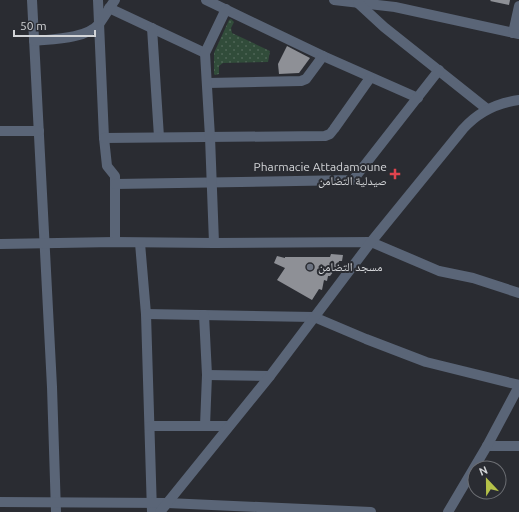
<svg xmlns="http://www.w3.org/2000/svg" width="519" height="512" font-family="Ubuntu,'Noto Naskh Arabic',sans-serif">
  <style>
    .grass { fill: url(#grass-dots) }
    .building { fill: #8e9096 }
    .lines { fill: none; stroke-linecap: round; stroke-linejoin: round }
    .minor { stroke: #5a6577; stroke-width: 10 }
    .health-dot { fill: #e0444e; stroke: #2a2c32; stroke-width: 1.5 }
    .worship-dot { fill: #6b7280; stroke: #2a2c32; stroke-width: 1.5 }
    .labels { text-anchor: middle; stroke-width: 4; stroke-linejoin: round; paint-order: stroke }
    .poi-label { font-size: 12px; fill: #d2d4d7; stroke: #2a2c32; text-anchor: end }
  </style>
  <defs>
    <pattern id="grass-dots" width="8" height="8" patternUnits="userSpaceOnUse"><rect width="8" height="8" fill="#314c3a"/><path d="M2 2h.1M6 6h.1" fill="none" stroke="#4e6556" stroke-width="1.8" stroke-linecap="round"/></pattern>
  </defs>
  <rect width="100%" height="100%" fill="#2a2c32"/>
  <polygon class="grass" points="231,19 234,22 231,28 232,33 270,51 268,62 223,63 219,66 219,74 215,75 214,74 214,53 229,20"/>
  <g class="building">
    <polygon points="491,0 510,0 509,5 490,1"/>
    <polygon points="287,46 310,58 299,73 279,74 278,64"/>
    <polygon points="331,254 343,255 342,261 339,261 338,266 330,276 328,276 327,281 324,280 322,290 319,289 312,300 277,280 285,268 274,263 277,256 285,258 285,257 330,257"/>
  </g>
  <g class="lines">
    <g class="minor">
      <polyline points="32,0 52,387 56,512"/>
      <polyline points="98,0 104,138 107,166 115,176 115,242"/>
      <polyline points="206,0 323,56 418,98"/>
      <polyline points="334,0 395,7 519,34"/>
      <polyline points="358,3 384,27 487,109"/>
      <polyline points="109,8 205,53"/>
      <polyline points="152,28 159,137"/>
      <polyline points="513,33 519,6"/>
      <path d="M34 41C53 39 86 39 99 24 105 16 109 8 115 0"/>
      <polyline points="208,83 301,81 306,79 323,56"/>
      <polyline points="0,131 39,131"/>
      <polyline points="104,138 325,136 330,134 334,129 370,78"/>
      <polyline points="115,184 353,180 439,70"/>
      <polyline points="140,243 146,314 152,512"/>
      <polyline points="214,243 210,137 205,53 226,9"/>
      <polyline points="0,244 115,242 214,243 371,242 439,271 473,278 519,293"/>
      <polyline points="146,314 314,317 366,339 426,362 519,385"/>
      <polyline points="204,315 207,375 205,426"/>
      <polyline points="207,375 270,376"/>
      <polyline points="150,426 229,426"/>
      <polyline points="487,446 519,446"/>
      <polyline points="0,502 167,503 371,512"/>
      <path d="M160 512 270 376 371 242 463 129C478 112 496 103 519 100"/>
      <polyline points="448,512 487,446 519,386"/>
    </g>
  </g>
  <path class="health-dot" d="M393 168h4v4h4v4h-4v4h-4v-4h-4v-4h4z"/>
  <circle class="worship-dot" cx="310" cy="267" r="4"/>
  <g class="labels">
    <g class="poi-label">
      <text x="387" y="171">Pharmacie Attadamoune<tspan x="387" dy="14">صيدلية التضامن</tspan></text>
      <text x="318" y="271" text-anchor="start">مسجد التضامن</text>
    </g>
  </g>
  <g transform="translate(487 480) rotate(338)"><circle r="19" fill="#2a2c32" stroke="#6d6f74"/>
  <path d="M0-3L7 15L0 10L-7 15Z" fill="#b5c249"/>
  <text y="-6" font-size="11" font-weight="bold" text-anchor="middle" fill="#d2d4d7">N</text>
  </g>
  <path d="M14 30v6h81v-6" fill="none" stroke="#d2d4d7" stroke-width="2"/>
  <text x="20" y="30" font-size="12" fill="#d2d4d7" stroke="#2a2c32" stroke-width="3" paint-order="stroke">50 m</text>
</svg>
